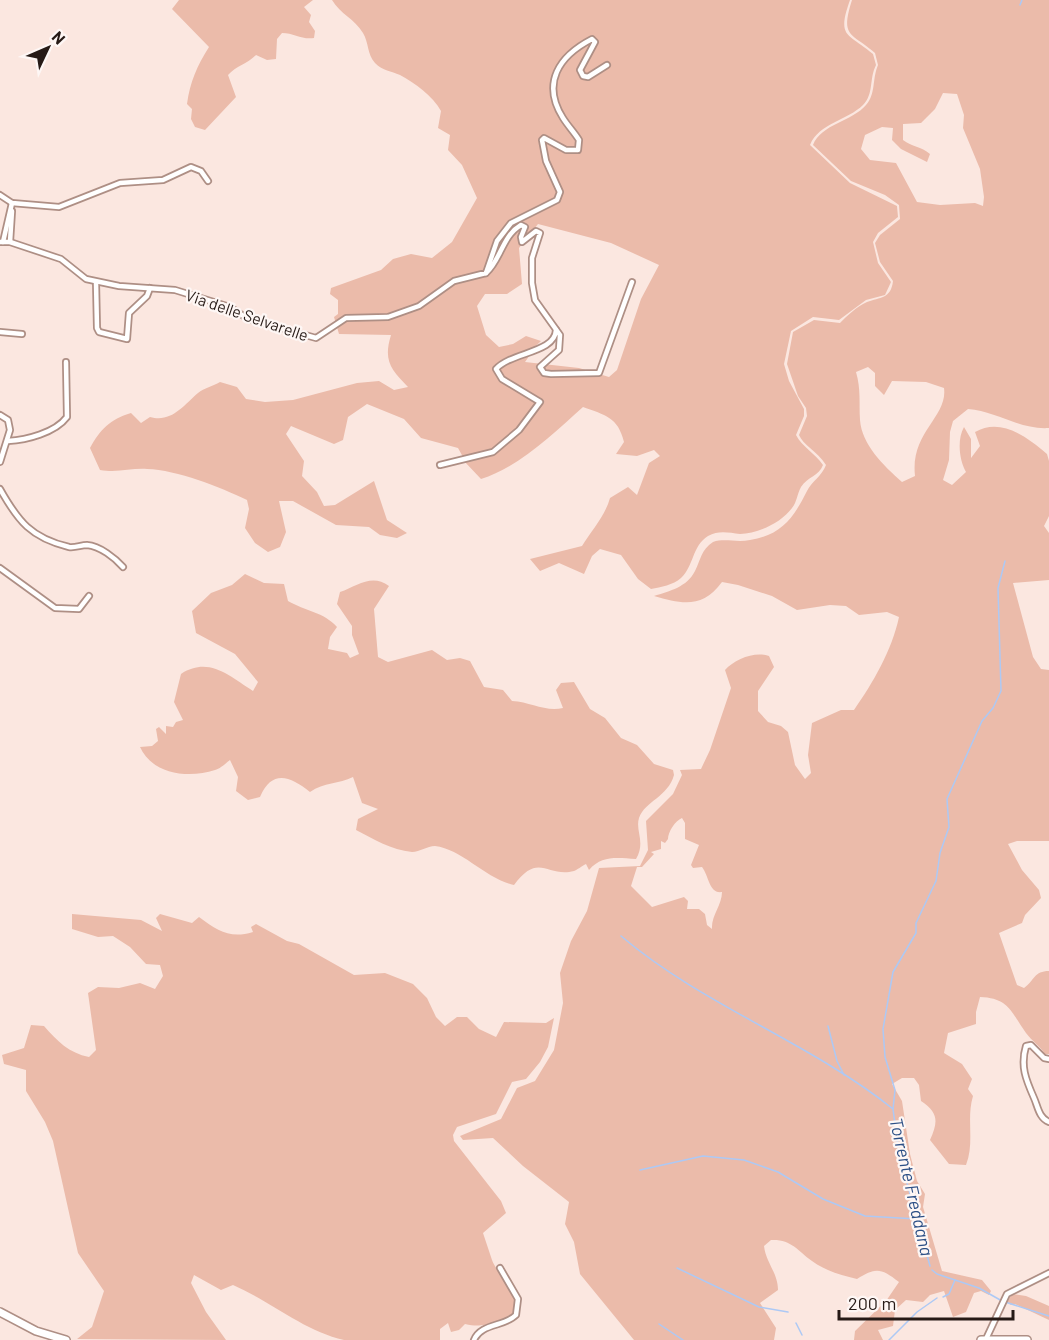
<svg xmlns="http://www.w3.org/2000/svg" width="1049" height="1340" font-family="Barlow,sans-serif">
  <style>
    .green { fill: #ebbbaa; fill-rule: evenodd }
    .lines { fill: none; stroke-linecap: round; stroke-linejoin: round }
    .stream { stroke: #adc9f5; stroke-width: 1.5 }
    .street-casing { stroke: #ae8f85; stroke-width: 8 }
    .secondary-casing { stroke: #ae8f85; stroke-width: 10 }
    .street { stroke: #fff; stroke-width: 4.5 }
    .secondary { stroke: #fff; stroke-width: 7 }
    .labels { text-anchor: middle; stroke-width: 4.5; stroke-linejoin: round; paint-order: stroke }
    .street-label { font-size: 16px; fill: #261a16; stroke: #fef7f5 }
    .water-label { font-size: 18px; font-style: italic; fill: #2d5086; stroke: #fef7f5 }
  </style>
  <rect width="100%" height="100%" fill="#fbe7e0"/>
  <g class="green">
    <path d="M179 0H313L304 7 311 15 309 22 315 31 314 38C302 40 294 33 282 33L277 39 276 59 267 60 256 55C247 64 236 66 228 75L236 97 205 130 195 127 191 119 192 109 187 104C190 82 197 66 209 47L172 9Z"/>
    <path d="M332 0H850C836 39 849 33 873 54L876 65C869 79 874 94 863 105 848 120 819 123 810 145L850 183 897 206 898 217 878 233 873 242 878 263 891 282 885 295 866 300 839 320 813 317 791 331 784 364 789 381 804 409V416L796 435C802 447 815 453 823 465 819 476 807 477 801 487 797 494 797 502 792 508 781 523 757 534 740 534 729 533 719 530 708 536 692 546 694 566 681 578 673 585 661 587 651 589L638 579 621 555 600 549 592 556 584 574 559 563 540 571 530 559 582 546C592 530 605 516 610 498L628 487 637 495 649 463 660 456 654 450 637 456 616 454 624 442C618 417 605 415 583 407 554 433 518 468 481 479L464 461 494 454 520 431 542 404 539 398 510 383 498 369 502 365 532 352 525 362 579 368 609 377 617 370 641 299 659 265 611 243 538 224 519 248 522 284 507 294H485L477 306 486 335 499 347 513 344 526 336 541 341C529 355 507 354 494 368L501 380 538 402 518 429 492 451 463 457 458 448 421 438 404 419 367 404 348 417 343 440 334 444 291 426 286 434 304 461 302 476 317 492 324 506 335 505 374 481 387 520 407 533 397 538 380 535 369 527 336 525 293 501H279L286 532 280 547 268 552 255 543 245 528 249 509 247 500C220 487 177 470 147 469 131 468 118 473 100 470L90 448C100 430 110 419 131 413L141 423 150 417C171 423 183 406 198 393 204 388 213 386 220 382L237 387 246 399 265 402 293 400 357 383 379 381 394 390 408 387C391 369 383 361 391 335L339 334 334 317 338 314V300L330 294 331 288 381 270 393 259 411 254 432 258 452 242 477 198 462 165 448 150 450 135 438 128 441 111C433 96 415 83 400 75 391 71 383 71 375 63 367 54 369 43 363 33 355 19 340 14 332 0Z"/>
    <path d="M852 0H1049V428C1020 430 996 411 968 409L953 421 950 432 949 460 943 480 952 485 966 472C959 460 957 439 964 427L971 439V458L980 446 975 432C1001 417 1027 437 1047 454L1049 461V516L1044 526 1049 533V580L1013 583 1033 657 1041 669 1049 670V841H1017L1008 844 1022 870 1039 890 1041 898 1025 915 1022 923 999 933 1017 985 1024 988C1035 980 1034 971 1049 971V1054H1045C1039 1045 1032 1041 1026 1033 1011 1012 1009 998 980 997L976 1012V1024L948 1033 944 1053 962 1064 972 1079 968 1089 973 1096C966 1119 975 1142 966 1165L949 1164 930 1140C938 1122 939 1113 921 1101L919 1085 914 1078H902L892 1084 902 1101 910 1154 917 1181 925 1194 923 1207 942 1271 982 1280 991 1291 989 1295 981 1291 974 1293 966 1312 953 1317 944 1291 930 1295 923 1302 906 1300 895 1310 893 1326 878 1330 883 1340H854L855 1331 886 1301 899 1282C881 1268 876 1267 857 1279 840 1275 826 1271 812 1261 797 1250 791 1239 771 1240L764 1246C766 1263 778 1273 778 1290L760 1303 776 1328 774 1340H634L580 1274 574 1242 565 1224 569 1202 523 1166 493 1138 463 1140 460 1136 501 1119 517 1088 535 1081 554 1050 563 1003 560 973 571 941 587 911 599 868 640 866 648 850 646 821 673 794 682 775 680 770 701 769 710 750 731 688 725 670C735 659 755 651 769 656L774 667 758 691V711L768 722 781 726 788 732 795 765 805 779 811 773 808 755 812 723 841 710H854C873 683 892 650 899 617L887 612 859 615 846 606 830 605 797 610 772 596 738 585 722 582C702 609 682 604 654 596 670 591 687 587 695 571 701 559 701 550 713 542 725 538 737 543 750 540 782 535 794 517 807 491 812 481 822 476 826 465 817 451 803 445 799 435L807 416 806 408 798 396 787 364 793 332 814 320 840 323C848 315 856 307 867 302 880 297 891 299 893 281L880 262 875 243 880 235 900 219 899 205 885 195 851 181 813 145C821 124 853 121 866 105 876 94 872 79 878 65L875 53C851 32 840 38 852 0ZM943 93 957 94 964 115 963 128 980 169 984 197 983 206 975 203 940 205 917 202 896 163 870 160 861 149 865 135 882 127 893 128 892 140 901 149 927 162 930 154C921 146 912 147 903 140V124L921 123 935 109ZM868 367 875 373V386L884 395 892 381 926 382 944 388C948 417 910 432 915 476L902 482C883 465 862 445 860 420 859 402 861 389 856 372ZM682 818 685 823V839L699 845 691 865 693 868 702 867C709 876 709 894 722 892 722 905 711 916 712 929L707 925 705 914 699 909H687L688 901 684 897 652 907 631 886 637 867H642L654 854 651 852 661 849V841L665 843 668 839C668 832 675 821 682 818Z"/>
    <path d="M245 574 264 583 284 584 288 601C305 611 324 612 337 627L330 637 328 649 347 653 350 658 359 654 352 635V626L337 604 340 592C357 586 372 573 389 586L374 609 378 657 388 662 432 650 447 660 460 658 470 661 484 687 503 690 512 701C531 702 545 712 563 708L556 690 561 683 574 682 590 709 605 718 621 738 637 745 654 764 673 770 674 775C668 797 645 801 639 818 635 831 646 842 636 859 617 858 602 855 589 870L586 864C582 866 577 870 574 871 547 878 539 851 514 885 486 879 462 849 435 846 427 846 420 852 412 852 391 850 374 839 356 830L358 819 378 809 362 803 353 777C339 784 324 782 310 792 290 776 272 769 260 797L248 800 236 791 238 777 230 760C226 763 220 769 215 770 188 779 152 774 140 747L152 746 158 741 156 729 159 727 166 734V726L173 727 176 722 183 720 174 702 181 674C209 656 229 676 253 691L258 682 235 654 196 633 192 611 211 593 232 585Z"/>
    <path d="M72 914 141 920 162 931 156 918 160 914 192 923 199 917C218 931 230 939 253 932L251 927 256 924 287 941 299 944 354 975 385 973 413 984 427 998 436 1017 445 1026 457 1017H467L479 1029 496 1037 504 1022 546 1023 554 1018 548 1047 540 1062 526 1079 512 1082 496 1114 457 1127 453 1135 454 1141 501 1201 506 1213 483 1233C486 1242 489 1251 492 1260 498 1277 540 1316 496 1323 483 1325 478 1327 465 1324L459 1330 451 1332 448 1323 440 1329V1340C415 1340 366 1340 344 1340 304 1331 270 1301 233 1285L221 1290 194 1275 191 1283 206 1312 226 1340 77 1339 92 1327 104 1291 78 1253 53 1141 45 1122 26 1091V1070L4 1064 2 1055 24 1048 31 1025 44 1026C57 1041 69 1053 89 1057L96 1050 88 993 98 987 119 988 140 983 155 989 163 976 160 965 146 964 130 947 113 936 98 937 72 929Z"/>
    <polygon points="1012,1294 1026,1296 1049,1306 1049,1320 1015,1304 1011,1305 1007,1302"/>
  </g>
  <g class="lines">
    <g class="stream">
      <polyline points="1020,5 1022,0"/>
      <path d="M621 936C702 1005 811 1043 893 1109"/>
      <polyline points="828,1026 837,1061 844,1075"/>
      <polyline points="640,1170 703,1156 744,1160 778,1172 823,1199 865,1216 917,1219"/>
      <polyline points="930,1266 899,1154 893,1109 895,1090 885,1057 883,1029 893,972 916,933 916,923 936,881 940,853 949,827 947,799 982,721 993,708 1001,691 998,588 1005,561"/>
      <polyline points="677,1268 759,1307 788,1312"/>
      <polyline points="932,1270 937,1274 979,1288 1002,1301 1049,1316"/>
      <polyline points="943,1297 949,1294 955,1280"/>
      <polyline points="796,1323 802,1335"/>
      <polyline points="659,1324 683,1340"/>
      <polyline points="889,1340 917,1312 937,1298"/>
    </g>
    <g class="street-casing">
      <g id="street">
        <polyline points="0,195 12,203 59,207 120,183 163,180 191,167 201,171 208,181"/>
        <path d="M0 242H10L61 259 86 279 119 286 175 290 230 307 248 319 316 338 346 318 388 317 419 306 454 281 486 273 497 241 511 223 557 200 560 192 546 161 542 140 544 138 566 150H578L579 140C574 132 568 126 563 118 541 83 559 56 592 39L595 42 580 70 583 76 588 77 607 65"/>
        <polyline points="3,242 12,203"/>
        <polyline points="10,242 12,211"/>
        <path d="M486 273C501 260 502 236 521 225L525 227 521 237 522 242 536 231 540 233 532 258V283L535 300 560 335 559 350 540 367 544 373 551 374 599 373 632 282"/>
        <polyline points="96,282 97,328 99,332 127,339 129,313 147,296 150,288"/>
        <polyline points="0,332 22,334"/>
        <polyline points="0,415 8,420 10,430 0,462"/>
        <path d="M8 441C26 440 55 433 67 417L66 362"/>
        <path d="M440 465 493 452 519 430 540 402 502 379 496 369C511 352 555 353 556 330"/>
        <path d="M0 489C18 521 31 538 69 547 75 548 81 545 87 545 100 546 115 558 123 567"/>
        <polyline points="0,568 55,608 79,609 89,596"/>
        <path d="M1049 1059 1044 1058 1031 1045 1026 1046C1020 1066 1026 1080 1034 1098 1038 1107 1039 1118 1049 1122"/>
        <polyline points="986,1339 1007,1294 1049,1273"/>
        <path d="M474 1340C481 1323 504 1327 516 1315L518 1299 500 1268"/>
      </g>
    </g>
    <g class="secondary-casing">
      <g id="secondary">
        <polyline points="0,1312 36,1331 66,1340"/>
        <polyline points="981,1340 1027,1340"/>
      </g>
    </g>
    <use href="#street" class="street"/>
    <use href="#secondary" class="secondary"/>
  </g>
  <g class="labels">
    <g class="street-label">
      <text transform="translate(247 315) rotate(19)" y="6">Via delle Selvarelle</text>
    </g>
    <g class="water-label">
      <text transform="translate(911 1187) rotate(77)" y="6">Torrente Freddana</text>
    </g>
  </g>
  <g transform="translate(48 48) rotate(46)" stroke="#fef7f5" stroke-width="4.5" paint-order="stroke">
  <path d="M0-4.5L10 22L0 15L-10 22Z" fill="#261a16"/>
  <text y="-9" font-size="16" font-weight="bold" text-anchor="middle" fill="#261a16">N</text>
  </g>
  <path d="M839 1310v9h174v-9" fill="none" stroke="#261a16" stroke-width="3"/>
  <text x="848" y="1310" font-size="18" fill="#261a16" stroke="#fef7f5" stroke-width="4.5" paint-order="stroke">200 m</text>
</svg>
